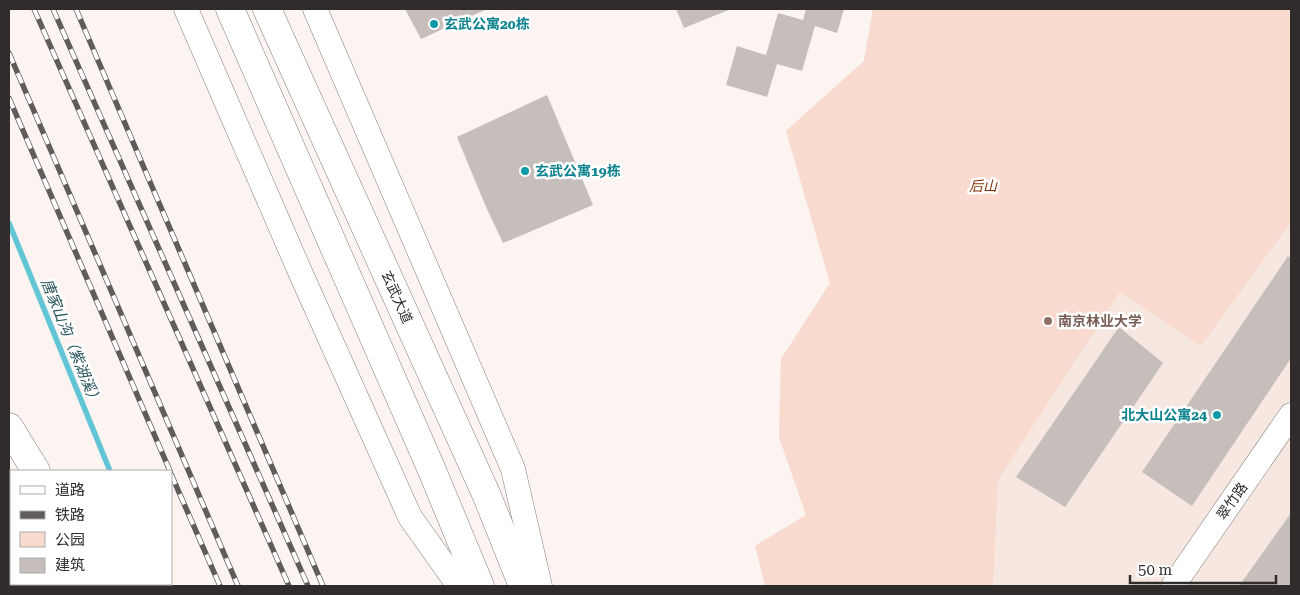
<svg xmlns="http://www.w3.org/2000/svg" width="1300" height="595" font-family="'Roboto Serif','Noto Sans SC',serif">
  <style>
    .built { fill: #f7e7e1 }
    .green { fill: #f9dace }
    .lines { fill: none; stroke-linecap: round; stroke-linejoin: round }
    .stream { stroke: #61c5d6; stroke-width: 5.5 }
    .building { fill: #c5bebb }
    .minor-casing { stroke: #847d7a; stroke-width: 25 }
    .major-casing { stroke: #847d7a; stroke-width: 29 }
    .highway-casing { stroke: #847d7a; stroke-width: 29 }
    .minor { stroke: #fff; stroke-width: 24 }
    .major { stroke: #fff; stroke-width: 28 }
    .highway { stroke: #fff; stroke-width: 28 }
    .rail-casing { stroke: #605c5b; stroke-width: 5.5 }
    .rail { stroke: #fff; stroke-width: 4; stroke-dasharray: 11; stroke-linecap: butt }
    .culture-dot { fill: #0f9aa8; stroke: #fff; stroke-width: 2 }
    .education-dot { fill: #8d6e63; stroke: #fff; stroke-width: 2 }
    .labels { text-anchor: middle; stroke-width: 5; stroke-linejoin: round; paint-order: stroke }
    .culture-label { font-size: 14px; font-weight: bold; fill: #0d838f; stroke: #fff; text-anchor: start }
    .park-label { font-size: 14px; font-style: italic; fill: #842f03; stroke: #fff }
    .street-label { font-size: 14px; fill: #2f2c2b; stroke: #fff }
    .education-label { font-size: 14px; font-weight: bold; fill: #785e54; stroke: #fff; text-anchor: start }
    .water-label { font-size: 15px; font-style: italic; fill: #25525a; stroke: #fff }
  </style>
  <rect width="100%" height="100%" fill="#fcf4f1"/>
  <polygon class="built" points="873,9 1291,9 1291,586 765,586 755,546 806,515 779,437 781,359 830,283 786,131 864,61"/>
  <polygon class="green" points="873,9 1291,9 1291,222 1201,346 1120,292 998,480 993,586 765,586 755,546 806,515 779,437 781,359 830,283 786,131 864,61"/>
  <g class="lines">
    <g class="stream">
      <polyline points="9,223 110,471"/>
      <polyline points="167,584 169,586"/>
    </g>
  </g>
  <g class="building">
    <polygon points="405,9 487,9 421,39"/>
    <polygon points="676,9 731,9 684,28"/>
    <polygon points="806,9 844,9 837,33 815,26 802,71 777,64 767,97 726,85 737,46 766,55 778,13 803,20"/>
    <polygon points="547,95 593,205 503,243 486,207 457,137"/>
    <polygon points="1288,256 1291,259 1291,358 1192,506 1142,472"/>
    <polygon points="1119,327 1163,363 1065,507 1016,477"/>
    <polygon points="1291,513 1291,586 1239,586"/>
  </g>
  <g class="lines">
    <g class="minor-casing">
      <g id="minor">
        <polyline points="186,9 301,274 410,517 459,586"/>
        <polyline points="315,9 513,469 540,586"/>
        <polyline points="1173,586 1291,415"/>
      </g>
    </g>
    <g class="major-casing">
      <g id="major">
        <polyline points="9,427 36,471"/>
        <polyline points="9,512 11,518"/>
        <polyline points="39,584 40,586"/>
        <polyline points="91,584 92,586"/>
      </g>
    </g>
    <g class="highway-casing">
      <g id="highway">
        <polyline points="230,9 431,468 480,586"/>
        <polyline points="267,9 487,496 523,586"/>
      </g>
    </g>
    <use href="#minor" class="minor"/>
    <use href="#major" class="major"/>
    <use href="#highway" class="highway"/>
    <g class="rail-casing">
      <g id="rail">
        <polyline points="34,9 289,586"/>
        <polyline points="53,9 308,586"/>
        <polyline points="76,9 323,586"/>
        <polyline points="9,53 238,586"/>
        <polyline points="9,98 170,471"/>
        <polyline points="171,474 220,586"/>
      </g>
    </g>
    <use href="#rail" class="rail"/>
  </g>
  <g class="culture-dot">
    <circle cx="434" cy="24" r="5"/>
    <circle cx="525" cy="171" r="5"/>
    <circle cx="1217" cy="415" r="5"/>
  </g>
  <circle class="education-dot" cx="1048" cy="321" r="5"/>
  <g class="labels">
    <g class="culture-label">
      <text x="444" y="29">玄武公寓20栋</text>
      <text x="535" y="176">玄武公寓19栋</text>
      <text x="1207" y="420" text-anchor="end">北大山公寓24</text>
    </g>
    <g class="park-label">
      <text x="983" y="191">后山</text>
    </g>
    <g class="street-label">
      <text transform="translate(397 297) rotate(66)" y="5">玄武大道</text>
      <text transform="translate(1232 501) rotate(-55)" y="5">翠竹路</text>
    </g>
    <g class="education-label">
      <text x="1058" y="326">南京林业大学</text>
    </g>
    <g class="water-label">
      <text transform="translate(71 342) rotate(68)" y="5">唐家山沟（紫湖溪）</text>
    </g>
  </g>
  <rect width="1300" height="595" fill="none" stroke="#2f2c2b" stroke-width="20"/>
  <rect x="10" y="470" width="162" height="115" fill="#ffffff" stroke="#acabaa"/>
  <rect x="20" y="486" width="25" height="8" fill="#ffffff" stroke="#acabaa"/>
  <text x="55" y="495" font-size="15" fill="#2f2c2b">道路</text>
  <rect x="20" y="511" width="25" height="8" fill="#605c5b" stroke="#acabaa"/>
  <text x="55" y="520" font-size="15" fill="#2f2c2b">铁路</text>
  <rect x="20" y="532" width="25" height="15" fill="#f9dace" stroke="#acabaa"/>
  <text x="55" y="545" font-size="15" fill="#2f2c2b">公园</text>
  <rect x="20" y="558" width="25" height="15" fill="#c5bebb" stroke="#acabaa"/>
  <text x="55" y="570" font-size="15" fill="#2f2c2b">建筑</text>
  <path d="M1130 575v8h146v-8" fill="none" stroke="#2f2c2b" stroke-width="2.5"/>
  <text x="1138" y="575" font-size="15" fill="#2f2c2b" stroke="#ffffff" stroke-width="4" paint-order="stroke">50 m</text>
</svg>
